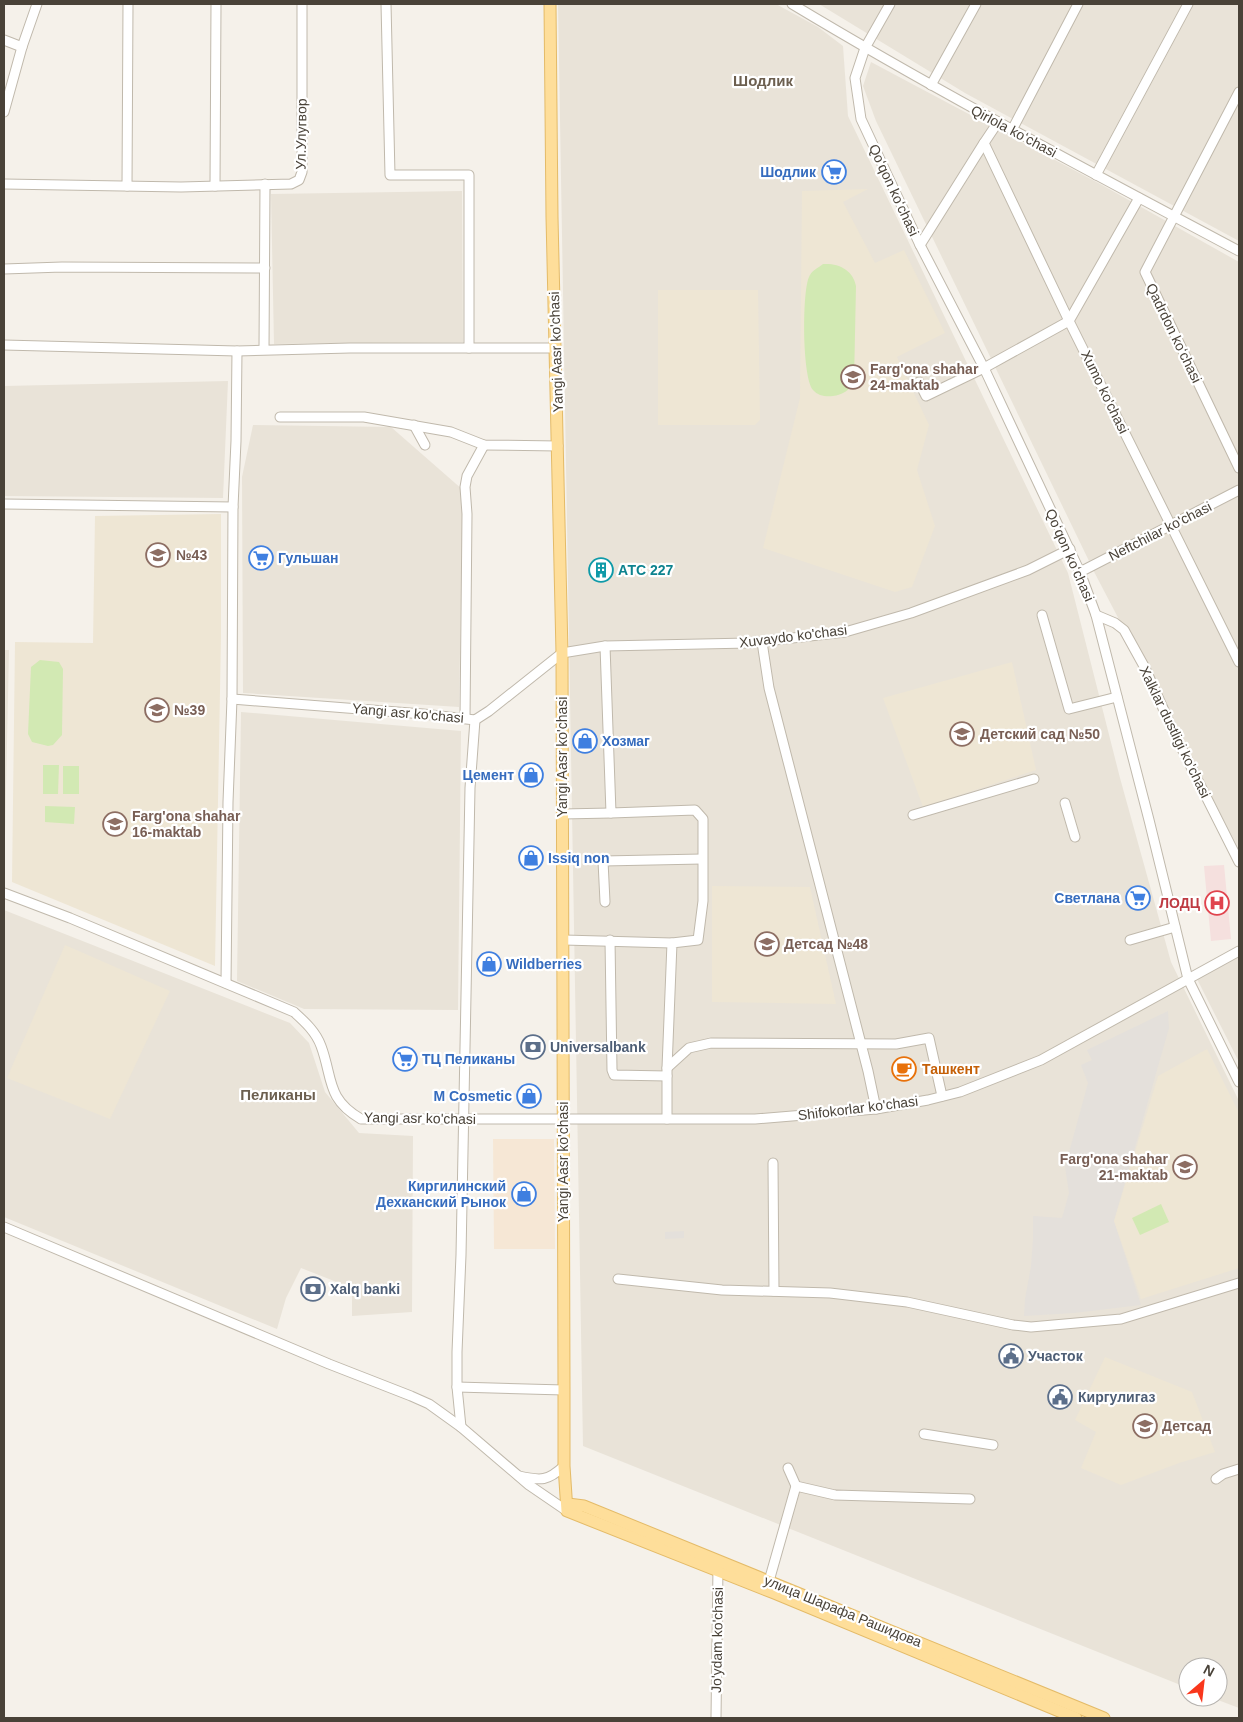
<svg xmlns="http://www.w3.org/2000/svg" width="1243" height="1722" font-family="Helvetica,sans-serif">
  <style>
    .residential { fill: #e9e3d8 }
    .commercial { fill: #f6e7d5 }
    .industrial { fill: #e4e0db }
    .education { fill: #eee6d4 }
    .medical { fill: #f5e0de }
    .park { fill: #d2e9b3 }
    .lines { fill: none; stroke-linecap: round; stroke-linejoin: round }
    .minor-casing { stroke: #c0b9ac; stroke-width: 11 }
    .major-casing { stroke: #e4bb68; stroke-width: 13 }
    .minor { stroke: #fff; stroke-width: 9 }
    .major { stroke: #fede9a; stroke-width: 11 }
    .labels { text-anchor: middle; stroke-width: 4.5; stroke-linejoin: round; paint-order: stroke }
    .street-label { font-size: 14px; fill: #494238; stroke: #fff }
    .shop-label { font-size: 14px; font-weight: bold; fill: #366cbe; stroke: #fff; text-anchor: end }
    .education-label { font-size: 14px; font-weight: bold; fill: #785e54; stroke: #fff; text-anchor: start }
    .culture-label { font-size: 14px; font-weight: bold; fill: #0d838f; stroke: #fff; text-anchor: start }
    .health-label { font-size: 14px; font-weight: bold; fill: #be3a42; stroke: #fff; text-anchor: end }
    .service-label { font-size: 14px; font-weight: bold; fill: #4e5e75; stroke: #fff; text-anchor: start }
    .food-label { font-size: 14px; font-weight: bold; fill: #c56008; stroke: #fff; text-anchor: start }
    .neighbourhood-label { font-size: 15px; font-weight: bold; fill: #6c5f4f; stroke: #fff }
  </style>
  <rect width="100%" height="100%" fill="#f5f1ea"/>
  <g class="residential">
    <polygon points="558,4 776,4 818,27 843,46 848,116 1068,573 1120,778 1171,962 1239,1101 1239,1708 1210,1697 1218,1697 1218,1667 1188,1667 1188,1688 583,1446"/>
    <polygon points="819,4 1239,4 1239,241 965,93"/>
    <polygon points="871,62 1102,185 1239,262 1239,486 1089,561 876,121 863,86"/>
    <polygon points="462,191 463,342 274,344 271,194"/>
    <polygon points="228,381 223,498 4,496 4,386"/>
    <polygon points="253,425 391,427 463,490 459,707 243,693 242,477"/>
    <polygon points="1239,492 1239,849 1090,564"/>
    <polygon points="4,650 9,650 4,883"/>
    <polygon points="241,712 461,731 458,1010 304,1009 237,981"/>
    <polygon points="4,910 290,1023 309,1043 325,1092 359,1133 413,1136 412,1312 352,1316 352,1288 301,1268 286,1298 277,1329 4,1217"/>
    <polygon points="1239,957 1239,1062 1197,979"/>
  </g>
  <polygon class="commercial" points="493,1139 554,1139 555,1249 494,1249"/>
  <g class="industrial">
    <polygon points="1168,1011 1169,1028 1114,1221 1141,1305 1074,1313 1024,1316 1025,1299 1031,1266 1033,1239 1033,1216 1062,1218 1069,1193 1065,1167 1088,1083 1081,1065 1092,1060 1087,1050"/>
    <polygon points="684,1231 684,1238 665,1239 665,1232"/>
  </g>
  <g class="education">
    <polygon points="868,189 843,202 875,263 904,250 945,333 897,357 929,425 917,470 935,526 912,587 895,592 763,548 800,398 802,191"/>
    <polygon points="658,290 758,290 760,420 755,425 658,425"/>
    <polygon points="221,514 221,636 215,966 12,882 15,642 93,643 95,516"/>
    <polygon points="1012,662 1036,770 923,807 883,698"/>
    <polygon points="712,886 810,887 836,1004 712,1002"/>
    <polygon points="65,945 170,991 110,1119 7,1078"/>
    <polygon points="1207,1049 1239,1113 1239,1268 1141,1299 1114,1221 1158,1076"/>
    <polygon points="1105,1357 1192,1392 1215,1452 1179,1463 1121,1485 1081,1468 1096,1432 1075,1420"/>
  </g>
  <polygon class="medical" points="1224,865 1231,939 1211,941 1204,866"/>
  <g class="park">
    <path d="M823 264C839 263 853 270 856 286L854 382C850 390 842 395 833 396 826 397 818 396 813 390 802 377 802 292 809 277 811 271 818 268 823 264Z"/>
    <polygon points="40,660 59,662 63,669 62,735 53,745 48,746 32,742 28,734 31,667"/>
    <polygon points="43,765 59,765 58,794 43,794"/>
    <rect x="63" y="766" width="16" height="28"/>
    <polygon points="45,806 75,807 74,824 45,822"/>
    <polygon points="1161,1204 1169,1222 1140,1235 1132,1218"/>
  </g>
  <g class="lines">
    <g class="minor-casing">
      <g id="minor">
        <polyline points="386,4 390,175 469,175 469,348"/>
        <path d="M792 4C938 92 1089 171 1239 251"/>
        <polyline points="890,4 865,48 855,78 861,119 920,245 984,368 1080,572 1096,615 1149,820 1188,979 1239,1082"/>
        <polyline points="4,40 22,47"/>
        <polyline points="931,85 976,4"/>
        <polyline points="1239,92 1145,272 1239,468"/>
        <polyline points="4,112 22,47 37,4"/>
        <polyline points="998,122 984,143 1069,321 1239,662"/>
        <polyline points="1012,130 1078,4"/>
        <polyline points="1096,175 1188,4"/>
        <polyline points="4,184 181,187 291,184 299,180 302,172 302,4"/>
        <polyline points="127,186 128,4"/>
        <polyline points="215,186 216,4"/>
        <polyline points="920,245 984,143"/>
        <polyline points="4,269 62,267 265,268"/>
        <polyline points="4,345 237,351 350,348 555,348"/>
        <polyline points="264,349 265,184"/>
        <polyline points="919,382 926,396 984,368 1069,321 1139,198"/>
        <polyline points="280,417 364,417 451,432 484,445 558,446"/>
        <polyline points="414,425 425,445"/>
        <polyline points="4,504 233,507"/>
        <polyline points="1080,572 1239,490"/>
        <polyline points="1042,615 1069,709 1117,697"/>
        <polyline points="1096,615 1115,623 1124,630 1145,668 1175,735 1239,862"/>
        <polyline points="762,642 769,688 868,1071 876,1109"/>
        <polyline points="605,646 611,813 695,810 703,819 703,901 698,940 672,943 667,1068 667,1119"/>
        <polyline points="232,699 423,714 475,720 489,711 562,653 605,646 749,643 845,632 911,613 1028,570 1070,549"/>
        <polyline points="465,718 467,514 465,487 467,476 484,445"/>
        <polyline points="1065,803 1075,837"/>
        <polyline points="562,814 611,813"/>
        <polyline points="913,815 1034,779"/>
        <path d="M4 893 70 918 294 1012C305 1022 316 1032 321 1046 333 1078 326 1099 361 1119H755L876 1109 928 1100 960 1092 1041 1060 1239 951"/>
        <polyline points="605,902 603,861 702,859"/>
        <polyline points="564,940 672,943"/>
        <polyline points="610,940 612,1070 614,1075 667,1076"/>
        <polyline points="1130,940 1175,927"/>
        <polyline points="226,983 228,802 232,699 233,507 236,441 237,351"/>
        <polyline points="667,1068 689,1048 711,1043 896,1044 929,1038 942,1096"/>
        <polyline points="773,1163 774,1291"/>
        <polyline points="4,1227 329,1364 411,1396 429,1404 461,1427 529,1485 567,1511"/>
        <polyline points="618,1279 722,1290 830,1293 907,1302 1013,1325 1031,1327 1121,1319 1239,1283"/>
        <polyline points="457,1387 564,1390"/>
        <polyline points="461,1427 457,1387 457,1352 461,1255 470,788 475,720"/>
        <polyline points="924,1434 993,1445"/>
        <polyline points="788,1468 796,1486 835,1495 970,1499"/>
        <path d="M519 1476C541 1481 548 1481 564 1466"/>
        <polyline points="1216,1479 1223,1474 1239,1469"/>
        <polyline points="769,1581 796,1486"/>
        <polyline points="716,1718 718,1567"/>
      </g>
    </g>
    <g class="major-casing">
      <g id="major">
        <polyline points="550,4 552,217 562,653 564,1390 564,1466 567,1511 774,1593 1076,1718"/>
        <polyline points="568,1504 584,1506 1104,1718"/>
      </g>
    </g>
    <use href="#minor" class="minor"/>
    <use href="#major" class="major"/>
  </g>
  <defs>
    <g id="supermarket-ring" transform="scale(1.25)"><circle r="9.5" fill="#fff" stroke="#3f7fe0" stroke-width="1.5"/><path d="M-6-5.5h2.5l.6 2H6L4.5 2H-2.5L-4.4-4H-6ZM-1.5 3.2a1.3 1.3 0 1 0 .1 0ZM3 3.2a1.3 1.3 0 1 0 .1 0Z" fill="#3f7fe0"/></g>
    <g id="school-ring" transform="scale(1.25)"><circle r="9.5" fill="#fff" stroke="#8d6e63" stroke-width="1.5"/><path d="M0-5L7-2L0 1L-7-2ZM-4 1L0 2.5L4 1V4Q0 6-4 4Z" fill="#8d6e63"/></g>
    <g id="building-ring" transform="scale(1.25)"><circle r="9.5" fill="#fff" stroke="#0f9aa8" stroke-width="1.5"/><path d="M-4-6H4V6H1V3H-1V6H-4ZM-2.5-4.3h1.7v1.8h-1.7ZM.8-4.3h1.7v1.8H.8ZM-2.5-1h1.7V.8h-1.7ZM.8-1h1.7V.8H.8Z" fill="#0f9aa8"/></g>
    <g id="shop-ring" transform="scale(1.25)"><circle r="9.5" fill="#fff" stroke="#3f7fe0" stroke-width="1.5"/><path d="M-5-2.5h2.3a2.7 3.5 0 0 1 5.4 0H5L5.5 6h-11ZM-1.5-2.5h3a1.5 2.3 0 0 0-3 0Z" fill="#3f7fe0"/></g>
    <g id="hospital-ring" transform="scale(1.25)"><circle r="9.5" fill="#fff" stroke="#e0444e" stroke-width="1.5"/><path d="M-5-5h3v3.5h4V-5h3V5h-3V1.5h-4V5h-3Z" fill="#e0444e"/></g>
    <g id="bank-ring" transform="scale(1.25)"><circle r="9.5" fill="#fff" stroke="#5c6f8a" stroke-width="1.5"/><path d="M-6-4H6V4H-6ZM0-2.3a2.3 2.3 0 1 0 0 4.6a2.3 2.3 0 1 0 0-4.6Z" fill="#5c6f8a"/></g>
    <g id="cafe-ring" transform="scale(1.25)"><circle r="9.5" fill="#fff" stroke="#e8710a" stroke-width="1.5"/><path d="M-5.5-4.5H6V0H3Q3 3.5 0 3.5H-2.5Q-5.5 3.5-5.5 0ZM3-3.2v2h1.7v-2ZM-6 4.5H4V6H-6Z" fill="#e8710a"/></g>
    <g id="civic-ring" transform="scale(1.25)"><circle r="9.5" fill="#fff" stroke="#5c6f8a" stroke-width="1.5"/><path d="M-.6-6.5H3V-4.5H.6V-3L4-1V1h2V6H-6V1h2V-1L-.6-3ZM-1.2 2.5V6h2.4V2.5Z" fill="#5c6f8a"/></g>
  </defs>
  <g fill-rule="evenodd">
    <use href="#supermarket-ring" x="834" y="172"/>
    <use href="#school-ring" x="853" y="377"/>
    <use href="#school-ring" x="158" y="555"/>
    <use href="#supermarket-ring" x="261" y="558"/>
    <use href="#building-ring" x="601" y="570"/>
    <use href="#school-ring" x="157" y="710"/>
    <use href="#school-ring" x="962" y="734"/>
    <use href="#shop-ring" x="585" y="741"/>
    <use href="#shop-ring" x="531" y="775"/>
    <use href="#school-ring" x="115" y="824"/>
    <use href="#shop-ring" x="531" y="858"/>
    <use href="#supermarket-ring" x="1138" y="898"/>
    <use href="#hospital-ring" x="1217" y="903"/>
    <use href="#school-ring" x="767" y="944"/>
    <use href="#shop-ring" x="489" y="964"/>
    <use href="#bank-ring" x="533" y="1047"/>
    <use href="#supermarket-ring" x="405" y="1059"/>
    <use href="#cafe-ring" x="904" y="1069"/>
    <use href="#shop-ring" x="529" y="1096"/>
    <use href="#school-ring" x="1185" y="1167"/>
    <use href="#shop-ring" x="524" y="1194"/>
    <use href="#bank-ring" x="313" y="1289"/>
    <use href="#civic-ring" x="1011" y="1356"/>
    <use href="#civic-ring" x="1060" y="1397"/>
    <use href="#school-ring" x="1145" y="1426"/>
  </g>
  <g class="labels">
    <g class="street-label">
      <text transform="translate(1014 131) rotate(28)" y="5">Qirlola koʻchasi</text>
      <text transform="translate(301 134) rotate(-89)" y="5">Ул.Улугвор</text>
      <text transform="translate(894 190) rotate(65)" y="5">Qoʻqon koʻchasi</text>
      <text transform="translate(1174 333) rotate(64)" y="5">Qadrdon koʻchasi</text>
      <text transform="translate(556 352) rotate(-92)" y="5">Yangi Aasr ko'chasi</text>
      <text transform="translate(1105 392) rotate(64)" y="5">Xumo ko'chasi</text>
      <text transform="translate(1160 531) rotate(-27)" y="5">Neftchilar ko'chasi</text>
      <text transform="translate(1070 555) rotate(66)" y="5">Qoʻqon koʻchasi</text>
      <text transform="translate(793 636) rotate(-7)" y="5">Xuvaydo ko'chasi</text>
      <text transform="translate(408 713) rotate(5)" y="5">Yangi asr ko'chasi</text>
      <text transform="translate(1175 732) rotate(64)" y="5">Xalklar dustligi ko'chasi</text>
      <text transform="translate(562 757) rotate(-90)" y="5">Yangi Aasr ko'chasi</text>
      <text transform="translate(858 1108) rotate(-7)" y="5">Shifokorlar ko'chasi</text>
      <text transform="translate(420 1118) rotate(1)" y="5">Yangi asr ko'chasi</text>
      <text transform="translate(563 1162) rotate(-90)" y="5">Yangi Aasr ko'chasi</text>
      <text transform="translate(843 1611) rotate(22)" y="5">улица Шарафа Рашидова</text>
      <text transform="translate(717 1640) rotate(-89)" y="5">Jo'ydam ko'chasi</text>
    </g>
    <g class="shop-label">
      <text x="816" y="177">Шодлик</text>
      <text x="278" y="563" text-anchor="start">Гульшан</text>
      <text x="602" y="746" text-anchor="start">Хозмаг</text>
      <text x="514" y="780">Цемент</text>
      <text x="548" y="863" text-anchor="start">Issiq non</text>
      <text x="1120" y="903">Светлана</text>
      <text x="506" y="969" text-anchor="start">Wildberries</text>
      <text x="422" y="1064" text-anchor="start">ТЦ Пеликаны</text>
      <text x="512" y="1101">M Cosmetic</text>
      <text x="506" y="1191">Киргилинский<tspan x="506" dy="16">Дехканский Рынок</tspan></text>
    </g>
    <g class="education-label">
      <text x="870" y="374">Farg'ona shahar<tspan x="870" dy="16">24-maktab</tspan></text>
      <text x="176" y="560">№43</text>
      <text x="174" y="715">№39</text>
      <text x="980" y="739">Детский сад №50</text>
      <text x="132" y="821">Farg'ona shahar<tspan x="132" dy="16">16-maktab</tspan></text>
      <text x="784" y="949">Детсад №48</text>
      <text x="1168" y="1164" text-anchor="end">Farg'ona shahar<tspan x="1168" dy="16">21-maktab</tspan></text>
      <text x="1162" y="1431">Детсад</text>
    </g>
    <g class="culture-label">
      <text x="618" y="575">АТС 227</text>
    </g>
    <g class="health-label">
      <text x="1200" y="908">ЛОДЦ</text>
    </g>
    <g class="service-label">
      <text x="550" y="1052">Universalbank</text>
      <text x="330" y="1294">Xalq banki</text>
      <text x="1028" y="1361">Участок</text>
      <text x="1078" y="1402">Киргулигаз</text>
    </g>
    <g class="food-label">
      <text x="922" y="1074">Ташкент</text>
    </g>
    <g class="neighbourhood-label">
      <text x="763" y="86">Шодлик</text>
      <text x="278" y="1100">Пеликаны</text>
    </g>
  </g>
  <rect width="1243" height="1722" fill="none" stroke="#494238" stroke-width="10"/>
  <g transform="translate(1203 1682) rotate(28)"><circle r="24" fill="#ffffff" stroke="#b6b3af"/>
  <path d="M0-4L9 19L0 12L-9 19Z" fill="#f9371c"/>
  <text y="-8" font-size="14" font-weight="bold" text-anchor="middle" fill="#494238">N</text>
  </g>
</svg>
